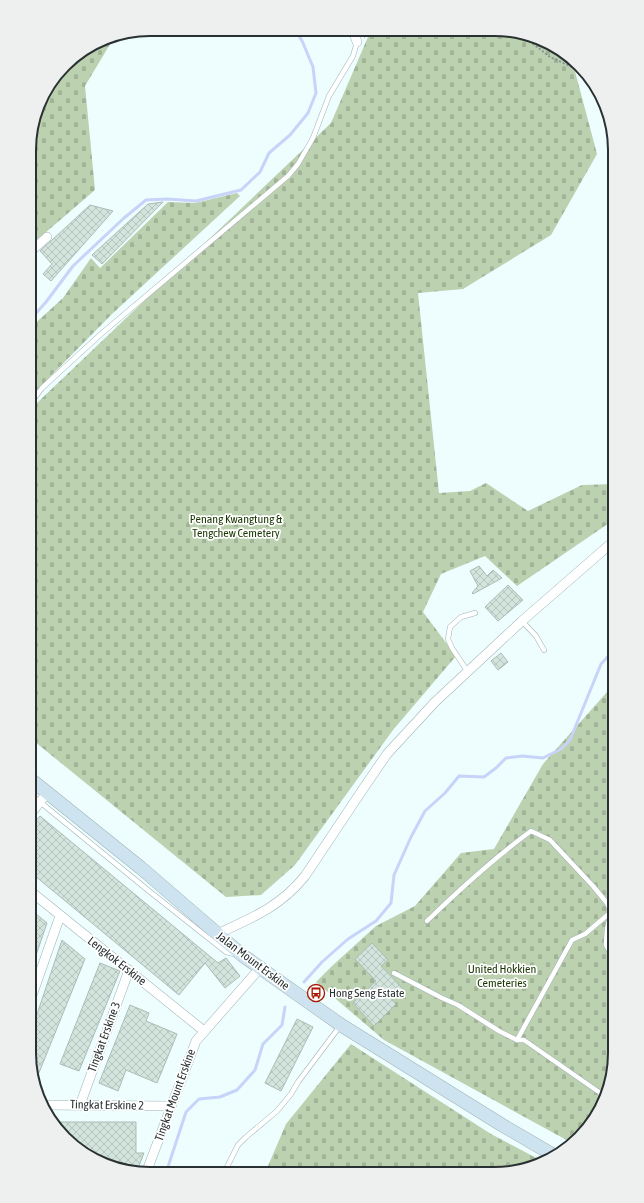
<svg xmlns="http://www.w3.org/2000/svg" width="644" height="1203" font-family="'Asap Condensed',sans-serif">
  <style>
    .cemetery { fill: url(#cemetery-stones) }
    .lines { fill: none; stroke-linecap: round; stroke-linejoin: round }
    .stream { stroke: #c7d3f9; stroke-width: 3 }
    .building { fill: url(#building-cross-hatch); stroke: #abbcb5 }
    .service-casing { stroke: #a0b3b5; stroke-width: 5.5 }
    .minor-casing { stroke: #a0b3b5; stroke-width: 10 }
    .secondary-casing { stroke: #a0b3b5; stroke-width: 14 }
    .path { stroke: #889495; stroke-width: 2; stroke-dasharray: 2 2; stroke-linecap: butt }
    .service { stroke: #fff; stroke-width: 4.5 }
    .minor { stroke: #fff; stroke-width: 9 }
    .secondary { stroke: #cee3f0; stroke-width: 13 }
    .labels { text-anchor: middle; stroke-width: 3.5; stroke-linejoin: round; paint-order: stroke }
    .park-label { font-size: 12px; fill: #193500; stroke: #fff }
    .street-label { font-size: 12px; fill: #2a3132; stroke: #fff }
    .poi-label { font-size: 12px; fill: #2a3132; stroke: #fff; text-anchor: start }
    .rim { fill: none; stroke: #2a3132; stroke-width: 2 }
  </style>
  <defs>
    <pattern id="cemetery-stones" width="16" height="16" patternUnits="userSpaceOnUse"><rect width="16" height="16" fill="#bcd1b0"/><path d="M2 7V4a2 2 0 0 1 4 0v3zM10 15v-3a2 2 0 0 1 4 0v3z" fill="#a2b498"/></pattern>
    <pattern id="building-cross-hatch" width="8" height="8" patternUnits="userSpaceOnUse"><rect width="8" height="8" fill="#d3e4dd"/><path d="M0 0l8 8M0 8l8-8" fill="none" stroke="#b5c4be"/></pattern>
  </defs>
  <rect width="100%" height="100%" fill="#eefeff"/>
  <g class="cemetery">
    <polygon points="371,30 517,31 573,59 575,61 572,60 597,154 551,235 463,289 418,293 439,493 470,491 486,483 528,511 582,485 615,484 615,519 517,586 485,556 441,574 423,612 456,656 393,730 295,865 261,895 226,897 29,737 30,416 38,402 331,123"/>
    <polygon points="115,36 85,86 95,190 30,246 30,135 42,97 70,59 104,38"/>
    <polygon points="237,193 240,196 112,314 30,397 30,328 63,298 91,258 100,268 168,202 195,203"/>
    <polygon points="607,692 615,692 615,1061 606,1099 590,1127 572,1143 384,1040 316,982 332,966 376,926 415,906 461,853 494,849 543,764"/>
    <polygon points="351,1044 491,1134 544,1162 532,1168 494,1174 265,1173 286,1124"/>
  </g>
  <g class="lines">
    <g class="stream">
      <polyline points="30,320 46,302 73,266 124,218 146,200 168,199 196,201 241,190 260,172 269,153 290,135 308,113 316,93 313,67 303,43 296,30"/>
      <path d="M304 982 322 962 348 939 376 921 391 903 394 875 411 837 425 811 445 793 459 776 484 777 496 768 506 758 522 756 543 758 561 749 570 740 601 664C610 655 614 649 615 637"/>
      <polyline points="166,1173 186,1112 199,1099 220,1097 237,1090 255,1070 263,1044 282,1025 285,1007"/>
    </g>
  </g>
  <g class="building">
    <polygon points="163,202 102,264 92,255 148,204"/>
    <polygon points="90,205 113,211 51,281 43,274 52,264 40,251"/>
    <polygon points="479,566 487,576 493,570 502,578 473,594 472,593 478,586 470,571"/>
    <polygon points="508,585 523,600 498,621 485,607"/>
    <polygon points="501,653 508,662 498,670 491,661"/>
    <polygon points="40,816 218,963 226,958 240,976 225,988 205,963 179,995 29,871 29,829"/>
    <polygon points="29,908 47,923 30,973 29,973"/>
    <polygon points="62,940 85,959 34,1085 29,1053 29,1038"/>
    <polygon points="372,943 388,960 381,966 403,989 392,1000 396,1004 374,1026 353,1003 376,981 355,959"/>
    <polygon points="100,963 120,971 79,1071 60,1064"/>
    <polygon points="130,1005 149,1013 146,1021 177,1034 157,1083 126,1070 118,1091 99,1083"/>
    <polygon points="297,1019 313,1027 281,1091 265,1083"/>
    <polygon points="55,1122 136,1122 136,1153 144,1153 137,1171 134,1173 104,1165 71,1144"/>
  </g>
  <g class="lines">
    <g class="service-casing">
      <g id="service">
        <polyline points="30,404 42,388 101,334 288,176 298,164 313,138 329,96 353,56 357,42"/>
        <polyline points="522,621 536,636 544,650"/>
        <polyline points="468,672 452,648 448,639 450,627 461,617 475,613"/>
        <polyline points="29,793 149,891 226,952 234,954"/>
        <path d="M427 921C460 889 494 858 531 831L550 840 593 886 607 903 611 912 607 929 606 945 615 961"/>
        <polyline points="394,973 442,998 458,1005 499,1031 517,1040 524,1040 606,1097"/>
        <polyline points="517,1040 572,940 585,934 611,912"/>
        <polyline points="224,1173 238,1145 246,1137 277,1111 291,1094 298,1082 340,1026"/>
      </g>
    </g>
    <g class="minor-casing">
      <g id="minor">
        <polyline points="353,30 357,42"/>
        <polyline points="30,252 47,237"/>
        <polyline points="29,816 47,793"/>
        <polyline points="29,890 204,1031"/>
        <path d="M217 934C252 918 280 907 305 876L363 789 387 754 435 702 522 621 615 540"/>
        <polyline points="29,1004 60,916"/>
        <polyline points="44,1105 171,1106"/>
        <polyline points="80,1105 129,970"/>
        <polyline points="146,1173 196,1041 260,968"/>
      </g>
    </g>
    <g class="secondary-casing">
      <polyline id="secondary" points="29,778 141,868 242,955 341,1025 502,1125 555,1156"/>
    </g>
    <g class="path">
      <polyline points="517,31 550,57 581,71"/>
      <polyline points="364,37 372,30"/>
    </g>
    <use href="#service" class="service"/>
    <use href="#minor" class="minor"/>
    <use href="#secondary" class="secondary"/>
  </g>
  <defs>
    <g id="bus-ring" transform="scale(0.9)"><circle r="9.5" fill="#fff" stroke="#a91902" stroke-width="1.5"/><path d="M-5-6H5V4H4V6H2V4H-2V6H-4V4H-5ZM-3.5-4V0h7V-4ZM-3.5 1.2v1.5H-2V1.2ZM2 1.2v1.5H3.5V1.2Z" fill="#a91902"/></g>
  </defs>
  <g fill-rule="evenodd">
    <use href="#bus-ring" x="316" y="993"/>
  </g>
  <g class="labels">
    <g class="park-label">
      <text x="236" y="523">Penang Kwangtung &amp;<tspan x="236" dy="14">Tengchew Cemetery</tspan></text>
      <text x="502" y="973">United Hokkien<tspan x="502" dy="14">Cemeteries</tspan></text>
    </g>
    <g class="street-label">
      <text transform="translate(117 961) rotate(38)" y="4">Lengkok Erskine</text>
      <text transform="translate(253 961) rotate(37)" y="4">Jalan Mount Erskine</text>
      <text transform="translate(104 1037) rotate(-70)" y="4">Tingkat Erskine 3</text>
      <text transform="translate(175 1095) rotate(-70)" y="4">Tingkat Mount Erskine</text>
      <text transform="translate(107 1105) rotate(1)" y="4">Tingkat Erskine 2</text>
    </g>
    <g class="poi-label">
      <text x="329" y="997">Hong Seng Estate</text>
    </g>
  </g>
  <path d="M0 0H644V1203H0ZM150 36H494A114 114 0 0 1 608 150V1053A114 114 0 0 1 494 1167H150A114 114 0 0 1 36 1053V150A114 114 0 0 1 150 36Z" fill="#eeefef" fill-rule="evenodd"/>
  <path class="rim" d="M150 36H494A114 114 0 0 1 608 150V1053A114 114 0 0 1 494 1167H150A114 114 0 0 1 36 1053V150A114 114 0 0 1 150 36Z"/>
</svg>
